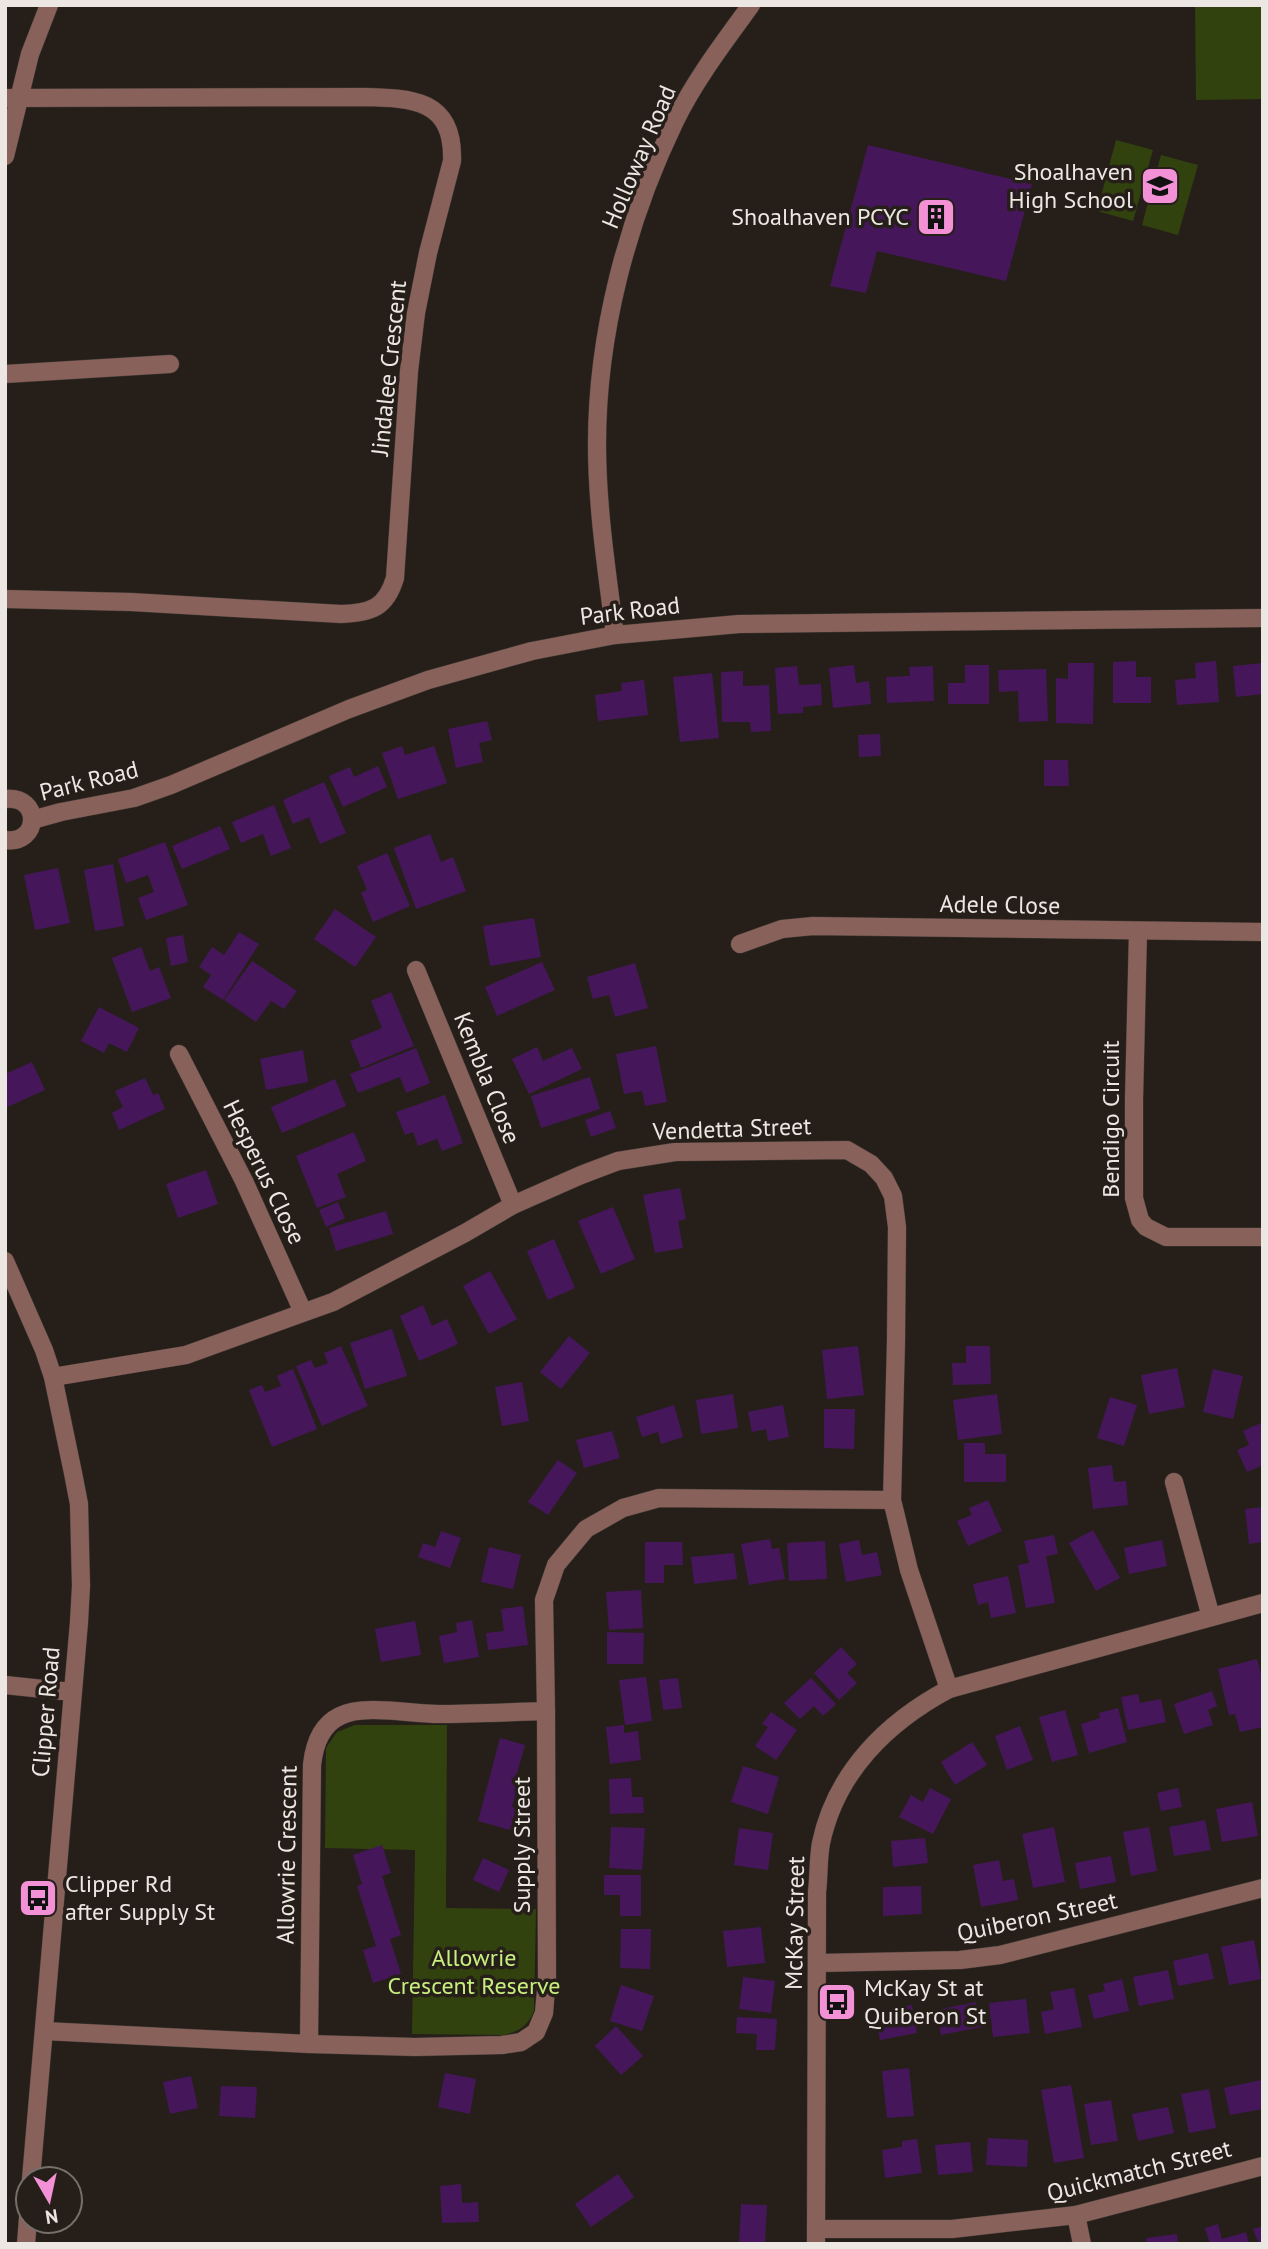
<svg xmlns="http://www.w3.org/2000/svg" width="1268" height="2249" font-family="'PT Sans',sans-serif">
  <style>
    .green { fill: #32420e }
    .building { fill: #45175a }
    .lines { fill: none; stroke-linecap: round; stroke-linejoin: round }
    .minor-casing { stroke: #423b35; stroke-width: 19 }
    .minor { stroke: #89615b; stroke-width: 18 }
    .labels { text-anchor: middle; stroke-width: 7; stroke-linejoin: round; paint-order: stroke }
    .street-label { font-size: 24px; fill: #ece7e3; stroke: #261f19 }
    .poi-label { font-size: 24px; fill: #ece7e3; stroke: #261f19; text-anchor: end }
    .park-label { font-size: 24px; fill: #c6ef7d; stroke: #261f19 }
  </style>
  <rect width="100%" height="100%" fill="#261f19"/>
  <g class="green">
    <polygon points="1195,5 1263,5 1263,99 1196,100"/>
    <polygon points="1116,140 1153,150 1133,221 1097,211"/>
    <polygon points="1161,155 1198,165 1178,235 1142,225"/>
    <path d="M355 1725H447L446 1908 536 1909 534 2011C528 2026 518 2032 503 2035L412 2034 415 1850 325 1848 326 1748 337 1732Z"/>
  </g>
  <g class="building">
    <polygon points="868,145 1032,184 1006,281 877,251 866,293 830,286"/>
    <polygon points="1136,661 1136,677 1151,677 1151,703 1113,703 1113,662"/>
    <polygon points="1216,661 1219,702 1177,705 1175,680 1196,678 1195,663"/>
    <polygon points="1068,663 1094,663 1093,724 1056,723 1056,678 1068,679"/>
    <polygon points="1263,663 1263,694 1236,697 1233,666"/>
    <polygon points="854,665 856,683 869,681 871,704 833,708 829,668"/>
    <polygon points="965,665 989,665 989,704 948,704 948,683 965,683"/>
    <polygon points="797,666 799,685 821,684 822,705 803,707 803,713 778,714 775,668"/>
    <polygon points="933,666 934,701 887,703 886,677 910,676 909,667"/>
    <polygon points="1046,669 1048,721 1019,722 1018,691 999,692 998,670"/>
    <polygon points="743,671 743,686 769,685 771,731 751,732 750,722 722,722 721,672"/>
    <polygon points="712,673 719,738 680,742 673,677"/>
    <polygon points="644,680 648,715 598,721 595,695 622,691 621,683"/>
    <polygon points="487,721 492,740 479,743 483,762 456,768 448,729"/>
    <polygon points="880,734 881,756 859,757 858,735"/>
    <polygon points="402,746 405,755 434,746 447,783 398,799 382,753"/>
    <polygon points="1044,760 1068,760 1069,786 1044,786"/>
    <polygon points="378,766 387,787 343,807 329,776 350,767 354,777"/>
    <polygon points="324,782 346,833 320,844 309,817 293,824 283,800"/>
    <polygon points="274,805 291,848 271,856 263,834 241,843 232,822"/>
    <polygon points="220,826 230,849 182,869 172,846"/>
    <polygon points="430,834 441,862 453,857 466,891 416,909 394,848"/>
    <polygon points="165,842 188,905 146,920 138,898 154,892 148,875 126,883 118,859"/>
    <polygon points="387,853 410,906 373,922 361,893 367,890 357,866"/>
    <polygon points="113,864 124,926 95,931 84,870"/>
    <polygon points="58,868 70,923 35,930 24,875"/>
    <polygon points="335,909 376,937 355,967 314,939"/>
    <polygon points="534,918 541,957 490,966 483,926"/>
    <polygon points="239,932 259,944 223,1000 203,987 211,975 199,967 212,947 224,955"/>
    <polygon points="183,935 188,962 171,966 166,938"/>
    <polygon points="141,947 150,971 159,967 171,998 132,1012 112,958"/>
    <polygon points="252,961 297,991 284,1009 271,1001 256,1022 224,1000"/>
    <polygon points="542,962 555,990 497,1016 485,987"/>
    <polygon points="635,963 648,1008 615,1017 609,995 593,999 587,977"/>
    <polygon points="391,992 414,1046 361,1068 350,1041 382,1028 371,1001"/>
    <polygon points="99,1007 139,1028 127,1052 109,1043 104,1053 81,1041"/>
    <polygon points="656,1046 667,1102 645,1106 642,1091 624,1094 616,1054"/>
    <polygon points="537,1047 543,1061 572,1048 582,1069 529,1094 512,1059"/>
    <polygon points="416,1048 430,1083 406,1093 400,1077 358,1093 350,1074"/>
    <polygon points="303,1050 308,1082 266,1090 260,1059"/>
    <polygon points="32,1062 45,1090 5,1108 5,1074"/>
    <polygon points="590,1077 600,1109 541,1128 531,1096"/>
    <polygon points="145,1078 153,1095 158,1093 165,1109 119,1130 112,1113 123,1107 115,1091"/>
    <polygon points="335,1079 346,1106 282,1133 271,1107"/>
    <polygon points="445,1095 463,1143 442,1151 437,1139 418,1146 413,1132 405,1135 396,1112"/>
    <polygon points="610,1111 616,1128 591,1137 585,1120"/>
    <polygon points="354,1132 366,1161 337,1174 346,1197 317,1208 296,1156"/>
    <polygon points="206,1170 218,1204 178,1218 166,1184"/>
    <polygon points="680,1188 686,1219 678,1221 683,1248 655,1253 643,1195"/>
    <polygon points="338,1202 345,1218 326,1227 319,1210"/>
    <polygon points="613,1207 635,1259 601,1274 578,1221"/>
    <polygon points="386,1211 393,1234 336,1251 329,1228"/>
    <polygon points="554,1239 575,1288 548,1300 527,1251"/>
    <polygon points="490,1271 517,1319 489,1334 463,1286"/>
    <polygon points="423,1305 432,1326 447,1319 458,1344 419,1361 400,1316"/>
    <polygon points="392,1329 407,1376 365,1389 350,1343"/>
    <polygon points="569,1336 590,1353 561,1389 540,1372"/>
    <polygon points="341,1346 368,1406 322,1426 296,1366 311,1360 315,1368 328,1363 324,1353"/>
    <polygon points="858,1346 864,1395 827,1399 822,1350"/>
    <polygon points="966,1346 990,1346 991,1384 953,1385 952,1363 966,1363"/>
    <polygon points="1177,1368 1185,1407 1149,1414 1141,1375"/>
    <polygon points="293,1369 317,1429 272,1447 249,1390 262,1385 265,1392 281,1386 277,1376"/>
    <polygon points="1213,1369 1243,1376 1233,1419 1203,1412"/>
    <polygon points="522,1382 529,1421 502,1426 495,1387"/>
    <polygon points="733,1394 738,1428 701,1434 696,1400"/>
    <polygon points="997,1394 1002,1434 958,1440 953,1400"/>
    <polygon points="1110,1397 1137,1405 1124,1446 1097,1438"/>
    <polygon points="674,1405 683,1437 661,1444 658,1432 642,1437 636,1417"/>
    <polygon points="783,1405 789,1437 768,1441 766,1429 752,1432 748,1412"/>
    <polygon points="824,1409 855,1409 854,1449 824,1448"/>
    <polygon points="1263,1422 1263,1465 1247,1472 1237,1450 1249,1445 1243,1431"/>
    <polygon points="612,1431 620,1458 584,1468 576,1440"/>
    <polygon points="964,1443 985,1443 985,1454 1006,1454 1006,1482 964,1482"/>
    <polygon points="558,1460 577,1473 548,1515 528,1502"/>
    <polygon points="1112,1465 1114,1482 1126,1481 1128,1505 1093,1509 1088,1468"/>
    <polygon points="988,1500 1002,1531 968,1546 957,1521 972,1515 969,1508"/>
    <polygon points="1263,1507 1263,1542 1249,1544 1245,1509"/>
    <polygon points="1093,1530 1120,1578 1096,1591 1069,1543"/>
    <polygon points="441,1531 461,1538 450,1568 418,1557 423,1543 435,1547"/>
    <polygon points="1054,1535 1058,1554 1046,1556 1055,1603 1026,1608 1018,1565 1029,1563 1024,1541"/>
    <polygon points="770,1539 772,1549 779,1548 785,1579 749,1585 741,1544"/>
    <polygon points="859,1540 862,1555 877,1552 882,1575 846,1582 839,1544"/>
    <polygon points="1162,1540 1167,1566 1129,1574 1124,1548"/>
    <polygon points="825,1541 827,1579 789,1581 787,1543"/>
    <polygon points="645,1542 682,1542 683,1565 664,1565 664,1583 645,1583"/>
    <polygon points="489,1547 521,1555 513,1589 481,1582"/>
    <polygon points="734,1553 737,1579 694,1584 691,1557"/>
    <polygon points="1008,1576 1016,1613 991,1618 988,1602 978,1605 973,1584"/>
    <polygon points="641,1590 643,1628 609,1630 606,1592"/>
    <polygon points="523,1606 528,1645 488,1650 486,1633 504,1631 501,1609"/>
    <polygon points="472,1620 479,1657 444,1663 439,1636 457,1632 456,1623"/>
    <polygon points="415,1621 421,1655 381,1662 375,1629"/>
    <polygon points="607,1632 644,1633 643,1664 607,1664"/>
    <polygon points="841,1647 857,1664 847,1673 857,1683 839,1700 814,1673"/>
    <polygon points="1257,1659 1263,1681 1263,1727 1240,1732 1235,1714 1229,1715 1218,1669"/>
    <polygon points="646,1677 652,1721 625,1725 619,1680"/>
    <polygon points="678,1678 682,1708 663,1710 659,1680"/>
    <polygon points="811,1678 836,1704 823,1716 814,1706 800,1719 784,1703"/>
    <polygon points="1212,1691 1217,1706 1208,1710 1213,1725 1184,1734 1174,1704"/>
    <polygon points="1138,1694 1140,1703 1161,1699 1166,1722 1128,1730 1121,1697"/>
    <polygon points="1118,1708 1127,1742 1089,1753 1081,1724 1100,1718 1099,1713"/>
    <polygon points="1065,1710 1078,1755 1052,1762 1039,1717"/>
    <polygon points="771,1712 797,1730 776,1760 755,1746 768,1727 762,1724"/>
    <polygon points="624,1725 624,1733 638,1731 641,1760 610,1764 606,1727"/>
    <polygon points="1020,1726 1033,1760 1007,1770 995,1736"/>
    <polygon points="500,1738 525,1745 516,1777 520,1777 512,1807 516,1808 510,1830 478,1821"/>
    <polygon points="972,1742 987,1765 955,1785 941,1762"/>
    <polygon points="743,1766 779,1777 768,1814 731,1802"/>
    <polygon points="631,1778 632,1797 643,1797 644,1813 610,1814 609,1779"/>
    <polygon points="930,1788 951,1799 933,1834 899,1817 911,1795 923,1802"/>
    <polygon points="1178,1788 1182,1807 1161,1811 1157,1793"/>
    <polygon points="1252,1802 1258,1836 1222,1842 1216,1809"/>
    <polygon points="1205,1820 1211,1850 1174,1856 1169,1827"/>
    <polygon points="611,1827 645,1828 642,1870 609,1868"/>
    <polygon points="1054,1827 1065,1882 1033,1888 1022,1834"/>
    <polygon points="1149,1827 1157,1871 1131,1876 1123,1832"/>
    <polygon points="739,1828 773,1833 768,1870 734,1865"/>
    <polygon points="925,1838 928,1863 893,1867 891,1841"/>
    <polygon points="382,1845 391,1873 382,1876 401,1935 390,1939 401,1974 373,1983 363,1950 376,1946 357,1886 362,1884 353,1855"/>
    <polygon points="1111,1856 1116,1882 1080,1889 1075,1863"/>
    <polygon points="483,1858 509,1870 499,1892 473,1880"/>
    <polygon points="999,1860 1003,1881 1014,1879 1018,1900 981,1907 973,1865"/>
    <polygon points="604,1875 641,1875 641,1916 620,1916 620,1895 604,1895"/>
    <polygon points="921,1886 922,1914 883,1916 883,1887"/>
    <polygon points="761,1927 765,1963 727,1967 723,1931"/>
    <polygon points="621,1929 651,1929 650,1969 620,1968"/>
    <polygon points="1254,1940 1261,1979 1229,1985 1221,1947"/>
    <polygon points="1208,1953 1214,1979 1178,1986 1173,1961"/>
    <polygon points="1168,1970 1174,1999 1139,2006 1133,1977"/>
    <polygon points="743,1977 775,1981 771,2013 739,2009"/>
    <polygon points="1122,1979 1129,2011 1094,2019 1088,1995 1105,1991 1103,1984"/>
    <polygon points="621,1985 654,1996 642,2031 610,2021"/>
    <polygon points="1074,1988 1082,2027 1045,2034 1041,2012 1054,2009 1050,1992"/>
    <polygon points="1026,1999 1030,2033 993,2037 989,2003"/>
    <polygon points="976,2002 981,2027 941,2035 936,2010"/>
    <polygon points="912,2005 917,2033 880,2040 874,2012"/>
    <polygon points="737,2017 777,2019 775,2050 756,2050 757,2034 736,2033"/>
    <polygon points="616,2026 643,2056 621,2075 595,2046"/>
    <polygon points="909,2068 914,2116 887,2118 882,2071"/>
    <polygon points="445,2073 476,2079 470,2114 438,2107"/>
    <polygon points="191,2076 198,2108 170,2114 163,2082"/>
    <polygon points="1261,2080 1263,2109 1230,2115 1224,2088"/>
    <polygon points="1071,2085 1084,2158 1054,2163 1041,2090"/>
    <polygon points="221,2086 257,2087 255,2118 219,2116"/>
    <polygon points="1209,2089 1216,2128 1189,2133 1181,2094"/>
    <polygon points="1111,2100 1118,2141 1091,2145 1084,2104"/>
    <polygon points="1168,2107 1174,2133 1138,2141 1132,2114"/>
    <polygon points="988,2138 1028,2140 1027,2167 986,2165"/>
    <polygon points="917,2139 922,2173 885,2178 882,2150 902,2147 902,2141"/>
    <polygon points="970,2142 973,2172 938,2175 935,2145"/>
    <polygon points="618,2174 634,2197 591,2227 575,2204"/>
    <polygon points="461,2184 462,2203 478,2202 479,2222 442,2223 440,2186"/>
    <polygon points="741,2204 767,2205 765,2244 739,2243"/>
    <polygon points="1218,2224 1222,2239 1246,2232 1249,2244 1210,2244 1205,2228"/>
    <polygon points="1263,2226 1263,2244 1259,2244 1253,2229"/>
    <polygon points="1177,2234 1178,2244 1147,2244 1146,2238"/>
  </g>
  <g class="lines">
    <g class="minor-casing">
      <g id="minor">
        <path d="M5 98 363 97C412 98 454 99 452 161L428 253 416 313 409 371 395 578C386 608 371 613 341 614L131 602 5 599"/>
        <polyline points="5,156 30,54 49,5"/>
        <polyline points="5,374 170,364"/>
        <path d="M615 635C607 572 597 508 597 444 597 334 627 220 675 121 695 80 724 42 751 5"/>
        <path d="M5 799C42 795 40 845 5 840"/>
        <polyline points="32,820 61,812 134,798 171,785 349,709 428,680 532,651 615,635 739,624 1263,618"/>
        <polyline points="1138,931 1134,1100 1134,1198 1140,1220 1146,1227 1166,1237 1263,1237"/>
        <polyline points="740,944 782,929 813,926 1263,932"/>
        <polyline points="416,970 513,1205"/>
        <polyline points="179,1054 244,1181 303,1312"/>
        <polyline points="5,1261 44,1350 53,1377 73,1473 79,1504 81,1586 79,1622 31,2179"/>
        <polyline points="53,1377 186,1355 333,1302 465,1233 513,1205 581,1175 618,1161 675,1152 847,1150 871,1164 884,1178 893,1196 897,1227 896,1341 892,1500 909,1570 949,1689"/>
        <polyline points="1174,1482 1211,1617"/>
        <polyline points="5,1685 72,1692"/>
        <polyline points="818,1963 960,1960 1000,1955 1263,1888"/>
        <polyline points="44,2031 309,2044 415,2047 502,2045 521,2042 536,2032 544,2013 547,1977 546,1711 544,1600 556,1565 586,1529 623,1508 659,1498 892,1500"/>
        <path d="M309 2044 312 1765C314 1746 321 1725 340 1716 364 1704 411 1714 438 1714 474 1714 510 1712 546 1711"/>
        <polyline points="1076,2215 1082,2244"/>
        <polyline points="816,2229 952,2229 1076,2215 1263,2166"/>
        <polyline points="26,2244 28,2218"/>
        <path d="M816 2244 817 1892C819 1876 818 1859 821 1843 836 1772 887 1722 949 1689L1263 1603"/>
      </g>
    </g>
    <use href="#minor" class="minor"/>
  </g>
  <defs>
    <g id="school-square" transform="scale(2.0125)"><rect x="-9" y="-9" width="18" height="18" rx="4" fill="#f391d6" stroke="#261f19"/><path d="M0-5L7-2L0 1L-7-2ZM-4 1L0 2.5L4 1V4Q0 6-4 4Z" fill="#111"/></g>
    <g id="building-square" transform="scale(2.0125)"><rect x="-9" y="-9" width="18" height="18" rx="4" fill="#f391d6" stroke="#261f19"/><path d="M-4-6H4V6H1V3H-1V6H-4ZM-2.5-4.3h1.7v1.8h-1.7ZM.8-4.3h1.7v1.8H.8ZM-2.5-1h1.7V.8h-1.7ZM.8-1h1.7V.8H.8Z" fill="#111"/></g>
    <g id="bus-square" transform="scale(2.0125)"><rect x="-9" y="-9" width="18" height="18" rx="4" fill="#f391d6" stroke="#261f19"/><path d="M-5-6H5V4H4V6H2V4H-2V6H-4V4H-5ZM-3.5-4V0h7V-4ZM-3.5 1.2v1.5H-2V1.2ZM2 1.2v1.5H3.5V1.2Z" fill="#111"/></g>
  </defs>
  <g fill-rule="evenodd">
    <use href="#school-square" x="1160" y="186"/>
    <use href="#building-square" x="936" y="217"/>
    <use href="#bus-square" x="38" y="1898"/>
    <use href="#bus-square" x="837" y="2002"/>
  </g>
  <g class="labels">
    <g class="street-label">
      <text transform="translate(639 157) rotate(-67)" y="8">Holloway Road</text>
      <text transform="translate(389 368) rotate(-84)" y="8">Jindalee Crescent</text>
      <text transform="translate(630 611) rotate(-7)" y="8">Park Road</text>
      <text transform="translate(89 781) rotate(-14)" y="8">Park Road</text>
      <text transform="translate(1000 905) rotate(1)" y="8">Adele Close</text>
      <text transform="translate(487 1078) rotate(68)" y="8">Kembla Close</text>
      <text transform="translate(1111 1119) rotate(-90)" y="8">Bendigo Circuit</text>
      <text transform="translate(732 1129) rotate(-2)" y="8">Vendetta Street</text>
      <text transform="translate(264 1172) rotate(64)" y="8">Hesperus Close</text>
      <text transform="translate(46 1712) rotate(-85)" y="8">Clipper Road</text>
      <text transform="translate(522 1845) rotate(-90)" y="8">Supply Street</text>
      <text transform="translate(287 1855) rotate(-89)" y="8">Allowrie Crescent</text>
      <text transform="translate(1037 1917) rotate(-12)" y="8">Quiberon Street</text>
      <text transform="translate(795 1923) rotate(-89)" y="8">McKay Street</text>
      <text transform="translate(1139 2171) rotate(-14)" y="8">Quickmatch Street</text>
    </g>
    <g class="poi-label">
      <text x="1133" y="180">Shoalhaven<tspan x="1133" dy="28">High School</tspan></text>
      <text x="909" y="225">Shoalhaven PCYC</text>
      <text x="65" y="1892" text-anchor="start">Clipper Rd<tspan x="65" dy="28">after Supply St</tspan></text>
      <text x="864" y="1996" text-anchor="start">McKay St at<tspan x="864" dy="28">Quiberon St</tspan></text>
    </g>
    <g class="park-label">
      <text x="474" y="1966">Allowrie<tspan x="474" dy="28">Crescent Reserve</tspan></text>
    </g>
  </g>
  <rect width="1268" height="2249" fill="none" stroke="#ece7e3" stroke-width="14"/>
  <g transform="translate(49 2200) rotate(171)"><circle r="33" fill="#261f19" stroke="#756f6a" stroke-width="2"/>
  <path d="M0-5L12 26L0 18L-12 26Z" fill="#f391d6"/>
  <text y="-10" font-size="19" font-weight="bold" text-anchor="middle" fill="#ece7e3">N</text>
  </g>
</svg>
